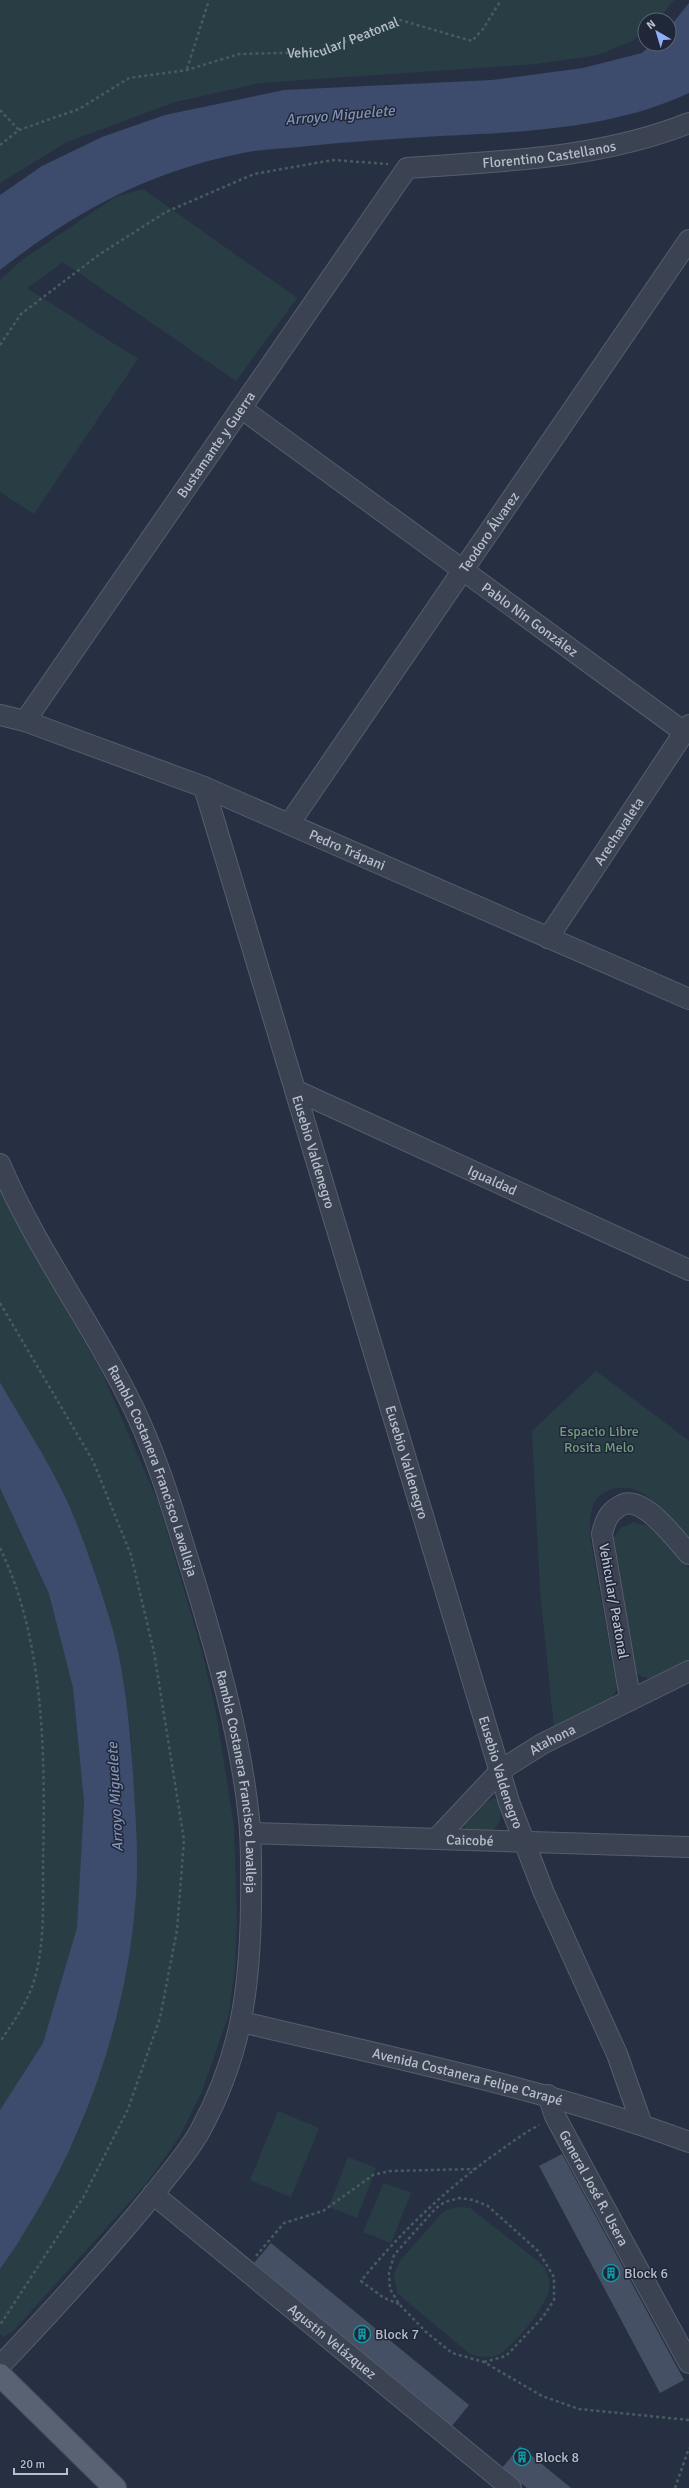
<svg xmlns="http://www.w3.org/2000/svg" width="689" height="2488" font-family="Signika,sans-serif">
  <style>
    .green { fill: #293e44 }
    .water { fill: #3d4c6c }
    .building { fill: #465065 }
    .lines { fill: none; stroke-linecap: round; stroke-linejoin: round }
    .minor-casing { stroke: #565e6d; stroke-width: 22 }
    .major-casing { stroke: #454c5c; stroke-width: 24 }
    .path { stroke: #475b60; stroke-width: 2.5; stroke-dasharray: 3 3; stroke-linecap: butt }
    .minor { stroke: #3b4352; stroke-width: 20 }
    .major { stroke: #596272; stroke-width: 22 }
    .labels { text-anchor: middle; stroke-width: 3; stroke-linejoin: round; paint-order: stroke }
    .street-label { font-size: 14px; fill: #b8becc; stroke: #202738 }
    .park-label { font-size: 14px; fill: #709d7e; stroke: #202738 }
    .poi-label { font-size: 14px; fill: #b8becc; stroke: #202738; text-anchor: start }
    .water-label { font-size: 15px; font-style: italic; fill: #8091b3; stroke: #202738 }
  </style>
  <rect width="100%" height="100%" fill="#273043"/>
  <g class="green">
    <polygon points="0,0 674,0 658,20 645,20 645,31 632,41 598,55 536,64 260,83 175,102 67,142 0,183"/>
    <polygon points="143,189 297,298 236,381 63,262 27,288 138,359 34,514 0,492 0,280 22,260 115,197"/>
    <polygon points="0,1185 37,1257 102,1373 159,1504 202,1652 216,1712 234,1827 237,1922 235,1967 229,2014 202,2091 180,2136 146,2184 13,2331 3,2337 0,2334 0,2269 10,2256 51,2187 80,2128 100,2074 118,2012 129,1953 136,1893 135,1812 131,1737 123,1678 109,1615 88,1553 47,1465 0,1382"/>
    <path d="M596 1371 689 1441V1543C676 1528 663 1510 648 1497 634 1485 610 1484 597 1498 589 1508 590 1526 590 1537L617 1689 611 1699 554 1728 540 1590 532 1431Z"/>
    <polygon points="0,1488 49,1594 73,1688 84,1802 78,1928 43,2043 0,2110"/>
    <path d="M634 1522 653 1528 689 1568V1661C672 1670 647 1689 632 1669L612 1540 621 1528Z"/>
    <path d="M494 1798 498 1800C502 1812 503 1821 493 1830H466L464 1825 487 1802Z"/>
    <polygon points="278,2111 319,2128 291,2197 250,2180"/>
    <polygon points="348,2157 376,2168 357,2218 329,2207"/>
    <polygon points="384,2183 411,2193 391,2243 363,2232"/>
    <path d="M459 2207 470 2208 544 2266C547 2274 551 2282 549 2290 546 2306 511 2351 495 2356 486 2358 478 2356 470 2354L397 2293 394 2274 400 2261 440 2215 449 2209Z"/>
  </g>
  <g class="water">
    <path d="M689 3V93C612 129 523 132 440 136 392 139 345 142 298 147 280 149 261 149 243 153 148 172 76 211 0 270V195L42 166 102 137 165 115 284 90 492 80 583 68 642 53 652 44H669V28Z"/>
    <path d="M0 1382C22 1421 48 1460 67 1501 83 1537 96 1575 108 1613 124 1664 129 1718 133 1772 135 1812 139 1854 136 1895 128 2007 93 2117 36 2213 24 2232 14 2251 0 2269V2110L43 2043 77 1928 84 1802 73 1688 49 1594 0 1488Z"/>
  </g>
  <g class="building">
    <polygon points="562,2154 684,2380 660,2393 539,2166"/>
    <polygon points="271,2243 469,2405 452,2426 254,2263"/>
    <polygon points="520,2446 571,2488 527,2488 502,2468"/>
  </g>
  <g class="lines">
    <g class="minor-casing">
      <g id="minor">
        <path id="s2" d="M241 408 684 732"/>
        <path id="s3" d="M0 715 25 721 204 787 689 999"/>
        <path id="s4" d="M25 721 407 168C502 161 599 159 689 123"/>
        <path id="s5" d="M204 787 509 1802 544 1893 617 2054 642 2125"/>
        <path id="s6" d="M289 824 689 240"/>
        <path id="s7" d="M548 938 689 725"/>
        <path id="s8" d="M295 1090 689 1270"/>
        <path id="s9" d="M0 1164C34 1244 86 1315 126 1393 155 1448 173 1510 191 1569 216 1650 240 1733 249 1818 252 1846 251 1876 251 1905 250 1989 241 2056 200 2131 188 2153 171 2171 156 2191 107 2252 54 2309 0 2366"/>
        <path d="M630 1698 602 1534C605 1521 608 1513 620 1506 642 1492 675 1539 689 1554"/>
        <path id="s10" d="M250 1833 689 1847"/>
        <path id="s11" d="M437 1838 501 1770 542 1744 689 1671"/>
        <path id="s12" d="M242 2022C392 2058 544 2088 689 2142"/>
        <path id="s13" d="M548 2095 555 2116 570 2144 689 2363"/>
        <path id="s14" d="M153 2194 511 2488"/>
      </g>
    </g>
    <g class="major-casing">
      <polyline id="major" points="0,2375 115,2488"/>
    </g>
    <g class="path">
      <polyline points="187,69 209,0"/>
      <polyline points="0,110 19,130"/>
      <path id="s1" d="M0 145 19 130 79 109 129 78 187 70 239 54 319 52 400 20 472 41 483 29 501 0"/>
      <polyline points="0,345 21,314 100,254 166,212 254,174 333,160 388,164"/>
      <polyline points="0,1303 93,1461 131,1555 154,1652 184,1840 177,1930 160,2018 128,2109 84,2196 0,2325"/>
      <path d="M0 1548C46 1643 45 1761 43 1864 43 1903 45 1944 34 1981 27 2004 13 2022 0 2042"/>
      <polyline points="256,2256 284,2223 323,2211 373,2175 390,2171 475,2169"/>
      <path d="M399 2304 384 2298 361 2281C399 2234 442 2193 491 2157 507 2146 522 2134 539 2125"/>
      <polyline points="484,2362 506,2356 543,2317 554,2300 554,2277 538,2251 488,2206 473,2200 459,2198 445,2202 436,2208 394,2255 389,2273 390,2289 399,2304 426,2332 452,2353 484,2362 542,2396 579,2409 689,2420"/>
      <polyline points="675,2488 689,2448"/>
    </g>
    <use href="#minor" class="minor"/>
    <use href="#major" class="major"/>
  </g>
  <defs>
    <g id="building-ring" transform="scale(0.9)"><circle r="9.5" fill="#202738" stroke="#0f9aa8" stroke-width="1.5"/><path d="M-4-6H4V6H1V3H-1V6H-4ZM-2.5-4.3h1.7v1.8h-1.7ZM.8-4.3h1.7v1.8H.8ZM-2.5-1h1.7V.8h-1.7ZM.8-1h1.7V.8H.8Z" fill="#0f9aa8"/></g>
  </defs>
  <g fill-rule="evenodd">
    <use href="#building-ring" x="611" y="2273"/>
    <use href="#building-ring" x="362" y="2334"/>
    <use href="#building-ring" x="522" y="2457"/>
  </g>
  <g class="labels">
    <g class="street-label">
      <text dy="5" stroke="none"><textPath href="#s1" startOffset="366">Vehicular/ Peatonal</textPath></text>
      <text dy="5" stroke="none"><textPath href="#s4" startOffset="815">Florentino Castellanos</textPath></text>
      <text dy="5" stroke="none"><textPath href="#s4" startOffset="336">Bustamante y Guerra</textPath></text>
      <text dy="5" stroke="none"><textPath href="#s6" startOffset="354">Teodoro Álvarez</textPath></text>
      <text dy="5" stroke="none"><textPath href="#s2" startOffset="358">Pablo Nin González</textPath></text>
      <text dy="5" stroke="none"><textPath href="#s7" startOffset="128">Arechavaleta</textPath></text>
      <text dy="5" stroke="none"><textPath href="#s3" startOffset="373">Pedro Trápani</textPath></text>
      <text dy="5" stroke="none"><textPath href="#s5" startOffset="381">Eusebio Valdenegro</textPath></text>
      <text dy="5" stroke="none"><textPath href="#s8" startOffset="217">Igualdad</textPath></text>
      <text dy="5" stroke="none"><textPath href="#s5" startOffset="705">Eusebio Valdenegro</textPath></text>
      <text dy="5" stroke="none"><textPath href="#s9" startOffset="344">Rambla Costanera Francisco Lavalleja</textPath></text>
      <text transform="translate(614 1601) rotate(80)" y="5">Vehicular/ Peatonal</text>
      <text dy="5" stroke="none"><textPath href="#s11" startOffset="153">Atahona</textPath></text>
      <text dy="5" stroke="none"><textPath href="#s5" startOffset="1029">Eusebio Valdenegro</textPath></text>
      <text dy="5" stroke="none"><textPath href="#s9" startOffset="668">Rambla Costanera Francisco Lavalleja</textPath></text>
      <text dy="5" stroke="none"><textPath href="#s10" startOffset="220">Caicobé</textPath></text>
      <text dy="5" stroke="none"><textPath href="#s12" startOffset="232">Avenida Costanera Felipe Carapé</textPath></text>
      <text dy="5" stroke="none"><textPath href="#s13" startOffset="104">General José R. Usera</textPath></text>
      <text dy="5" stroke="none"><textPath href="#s14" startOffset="232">Agustín Velázquez</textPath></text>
    </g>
    <g class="park-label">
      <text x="599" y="1436">Espacio Libre<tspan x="599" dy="16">Rosita Melo</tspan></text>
    </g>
    <g class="poi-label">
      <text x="624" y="2278">Block 6</text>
      <text x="375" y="2339">Block 7</text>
      <text x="535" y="2462">Block 8</text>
    </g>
    <g class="water-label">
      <text transform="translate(340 115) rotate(-5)" y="5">Arroyo Miguelete</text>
      <text transform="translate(115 1797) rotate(-93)" y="5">Arroyo Miguelete</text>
    </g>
  </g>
  <g transform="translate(657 32) rotate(322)"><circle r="19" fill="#202738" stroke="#5d6373"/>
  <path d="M0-3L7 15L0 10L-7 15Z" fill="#91aff8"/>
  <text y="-6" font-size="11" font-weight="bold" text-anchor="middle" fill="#b8becc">N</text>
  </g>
  <path d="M14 2468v6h53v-6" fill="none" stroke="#b8becc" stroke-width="2"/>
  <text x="20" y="2468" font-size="12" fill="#b8becc" stroke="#202738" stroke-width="3" paint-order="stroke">20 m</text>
</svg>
